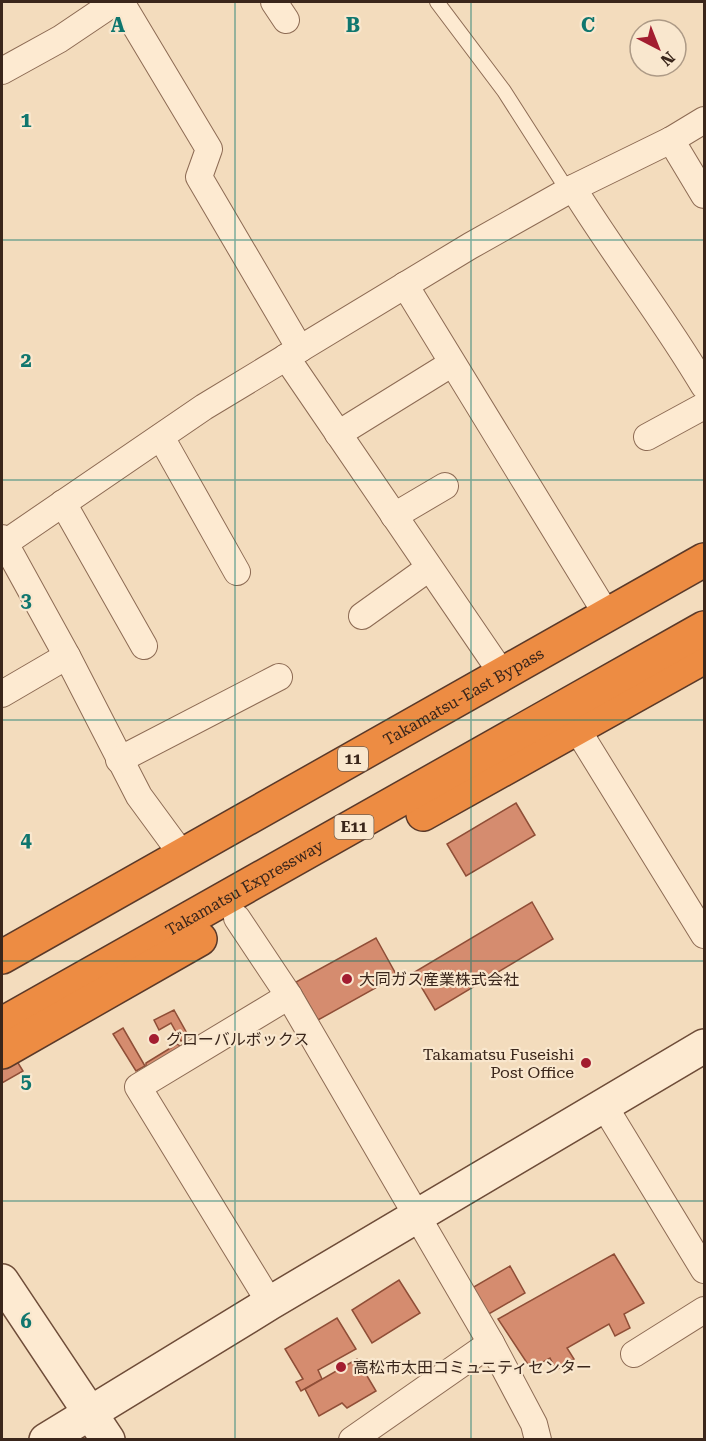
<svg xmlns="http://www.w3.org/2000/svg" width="706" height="1441" font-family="'Roboto Serif','Noto Sans JP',serif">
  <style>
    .building { fill: #d58c6f; stroke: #8f4e37; stroke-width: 1.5 }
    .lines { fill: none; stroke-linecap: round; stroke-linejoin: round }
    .lane-casing { stroke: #8d6b54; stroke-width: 16 }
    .street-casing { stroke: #8d6b54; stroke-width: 28 }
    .secondary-casing { stroke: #6e4c38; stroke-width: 36 }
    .highway-casing { stroke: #5a3929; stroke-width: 36 }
    .lane { stroke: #fdead1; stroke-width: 14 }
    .street { stroke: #fdead1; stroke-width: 26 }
    .secondary { stroke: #fdead1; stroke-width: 33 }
    .highway { stroke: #ed8c43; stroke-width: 33 }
    .grid { fill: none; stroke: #0f766e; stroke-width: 1.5; stroke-opacity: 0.55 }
    .poi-dot { fill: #a31d30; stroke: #f9e7ce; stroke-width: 2 }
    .labels { text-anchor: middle; stroke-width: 4.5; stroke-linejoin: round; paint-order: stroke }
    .shield { fill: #f9e7ce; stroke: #736051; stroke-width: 1.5 }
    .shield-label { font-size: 15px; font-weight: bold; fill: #3a261b }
    .street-label { font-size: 16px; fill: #3a261b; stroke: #f9e7ce }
    .poi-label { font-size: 16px; fill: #3a261b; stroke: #f9e7ce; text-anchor: start }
    .grid-label { font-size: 20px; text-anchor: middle; font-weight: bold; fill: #0f766e; stroke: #f9e7ce; stroke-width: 4.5; stroke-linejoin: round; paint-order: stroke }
  </style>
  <rect width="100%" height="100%" fill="#f3dcbd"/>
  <g class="building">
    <polygon points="516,803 535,835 466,876 447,844"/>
    <polygon points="532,902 553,939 435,1010 413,973"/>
    <polygon points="376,938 397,976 318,1020 296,982"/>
    <polygon points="174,1010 189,1037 181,1041 171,1023 159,1030 154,1020"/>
    <polygon points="123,1028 145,1066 136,1071 113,1034"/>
    <polygon points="177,1044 183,1048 146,1069 146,1063"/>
    <polygon points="15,1058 23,1071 2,1083 2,1066"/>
    <polygon points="614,1254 644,1303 624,1314 630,1328 615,1336 609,1324 567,1348 574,1359 556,1370 550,1358 531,1369 498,1319"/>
    <polygon points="510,1266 525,1293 487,1315 472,1288"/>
    <polygon points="399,1280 420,1313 372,1343 352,1310"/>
    <polygon points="337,1318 356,1349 318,1370 322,1379 301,1391 296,1382 303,1379 285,1349"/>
    <polygon points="357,1359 376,1391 347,1408 342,1403 319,1416 305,1389"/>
  </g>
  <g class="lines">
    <g class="lane-casing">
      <polyline id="lane" points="437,2 504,91 568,191"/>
    </g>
    <g class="street-casing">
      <g id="street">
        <polyline points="121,2 209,149 199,177 300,349"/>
        <polyline points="274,2 286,20"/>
        <polyline points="2,71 60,39 115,2"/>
        <polyline points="671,140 704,195"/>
        <path d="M573 188C615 256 664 318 704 386"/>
        <polyline points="405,285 607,615"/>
        <polyline points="286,357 503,675"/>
        <polyline points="338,434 451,364"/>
        <polyline points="161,437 237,572"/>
        <polyline points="647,437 704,406"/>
        <polyline points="63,503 144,646"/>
        <polyline points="394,516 445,486"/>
        <polyline points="2,538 67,656 139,796 183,856"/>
        <polyline points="5,543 204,407 470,246 573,188 671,140 704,120"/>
        <polyline points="362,616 429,568"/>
        <polyline points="2,694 67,656"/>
        <polyline points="577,729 704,935"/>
        <polyline points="119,760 279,677"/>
        <polyline points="237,918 289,996 491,1343 534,1424 538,1440"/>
        <polyline points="603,1104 704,1270"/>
        <polyline points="270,1303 138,1087 289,996"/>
        <polyline points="634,1354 704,1310"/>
        <polyline points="352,1440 491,1343"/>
      </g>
    </g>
    <g class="secondary-casing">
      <g id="secondary">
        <polyline points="2,1281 108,1440"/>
        <polyline points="46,1440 270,1303 704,1046"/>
      </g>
    </g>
    <g class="highway-casing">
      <g id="highway">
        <polyline points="423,814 704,657"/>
        <path id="s1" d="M2 957 704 560"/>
        <path id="s2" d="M2 1024 704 628"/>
        <polyline points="2,1052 200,939"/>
      </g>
    </g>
    <use href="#lane" class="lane"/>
    <use href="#street" class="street"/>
    <use href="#secondary" class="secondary"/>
    <use href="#highway" class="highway"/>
  </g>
  <path class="grid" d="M235 2V1440M471 2V1440M2 240H704M2 480H704M2 720H704M2 961H704M2 1201H704"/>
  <g class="poi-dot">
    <circle cx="347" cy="979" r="6"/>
    <circle cx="154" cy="1039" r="6"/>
    <circle cx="586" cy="1063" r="6"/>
    <circle cx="341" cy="1367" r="6"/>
  </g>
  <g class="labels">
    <g class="shield">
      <rect x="338" y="747" width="30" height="24" rx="4.5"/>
      <rect x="334.5" y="815" width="39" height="24" rx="4.5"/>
    </g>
    <g class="shield-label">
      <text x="353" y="764">11</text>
      <text x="354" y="832">E11</text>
    </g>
    <g class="street-label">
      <text dy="6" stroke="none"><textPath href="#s1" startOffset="530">Takamatsu-East Bypass</textPath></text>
      <text dy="6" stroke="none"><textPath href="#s2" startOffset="278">Takamatsu Expressway</textPath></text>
    </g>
    <g class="poi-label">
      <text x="359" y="985">大同ガス産業株式会社</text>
      <text x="166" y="1045">グローバルボックス</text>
      <text x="574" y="1060" text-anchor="end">Takamatsu Fuseishi<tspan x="574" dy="18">Post Office</tspan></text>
      <text x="353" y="1373">高松市太田コミュニティセンター</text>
    </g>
  </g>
  <g class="grid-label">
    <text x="118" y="32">A</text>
    <text x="353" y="32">B</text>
    <text x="588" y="32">C</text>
    <text x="26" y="127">1</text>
    <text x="26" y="367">2</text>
    <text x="26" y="607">3</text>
    <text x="26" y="847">4</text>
    <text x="26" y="1088">5</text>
    <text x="26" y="1328">6</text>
  </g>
  <rect width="706" height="1441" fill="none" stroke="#3a261b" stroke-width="6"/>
  <g transform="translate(658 48) rotate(138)"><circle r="28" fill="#f9e7ce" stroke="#ad9a86" stroke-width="1.5"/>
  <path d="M0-4.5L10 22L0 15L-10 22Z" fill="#a31d30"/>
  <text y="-9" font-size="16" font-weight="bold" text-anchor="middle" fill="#3a261b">N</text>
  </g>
</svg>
